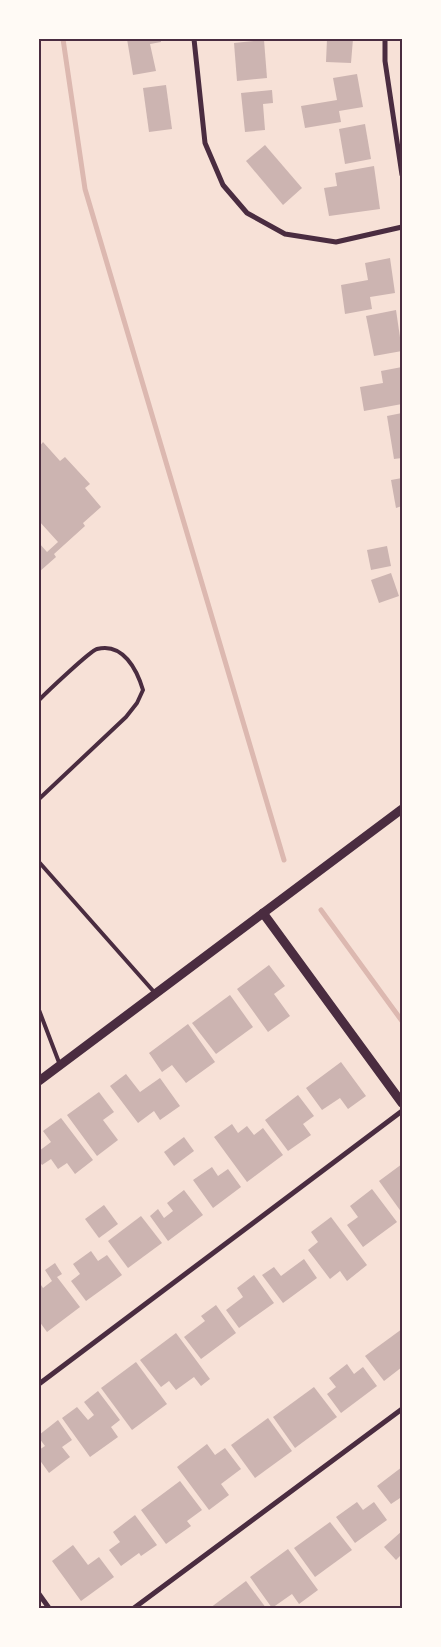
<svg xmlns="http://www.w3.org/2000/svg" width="441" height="1647" font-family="'Fira Sans Condensed',sans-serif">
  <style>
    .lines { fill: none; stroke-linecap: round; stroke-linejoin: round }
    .stream { stroke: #dcb8b0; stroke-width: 5 }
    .building { fill: #ccb4b1 }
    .service { stroke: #4a2c40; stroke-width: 4 }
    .minor { stroke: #4a2c40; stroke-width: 5 }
    .tertiary { stroke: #4a2c40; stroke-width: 9 }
    .neatline { fill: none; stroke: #4a2c40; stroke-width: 2 }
  </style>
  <rect width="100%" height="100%" fill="#f7e1d7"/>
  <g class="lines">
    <g class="stream">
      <polyline points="63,39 85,189 284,860"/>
      <polyline points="321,910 402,1021"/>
    </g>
  </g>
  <g class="building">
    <polygon points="127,39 161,39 161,42 150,44 156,71 133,75"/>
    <polygon points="327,39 353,39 351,63 326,62"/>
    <polygon points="264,40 267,78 237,81 234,43"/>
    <polygon points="357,74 363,107 339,111 341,122 305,128 301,106 337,100 333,78"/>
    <polygon points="166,85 172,129 149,132 143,88"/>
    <polygon points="272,90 273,103 263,104 265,130 245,132 241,93"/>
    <polygon points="365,124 371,159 345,164 339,129"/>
    <polygon points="265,145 302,188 283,205 246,161"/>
    <polygon points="374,166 380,209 329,216 324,188 337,186 335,173"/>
    <polygon points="390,258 395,293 370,297 372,309 345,314 341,285 368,280 365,263"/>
    <polygon points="396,310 402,351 374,356 366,316"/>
    <polygon points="402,367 402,404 364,411 360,387 383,383 381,371"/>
    <polygon points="402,413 402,458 394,459 387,416"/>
    <polygon points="43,442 60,461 65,457 90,484 85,488 101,507 83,523 85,526 54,554 56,557 39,572 39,543 47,552 58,542 39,521 39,447"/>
    <polygon points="402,478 402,506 396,508 391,480"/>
    <polygon points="387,546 391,566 371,570 367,550"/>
    <polygon points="391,573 399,596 379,603 371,580"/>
    <polygon points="269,965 285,986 274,994 290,1016 268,1032 237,989"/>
    <polygon points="230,995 253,1027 216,1054 192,1023"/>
    <polygon points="188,1024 215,1062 186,1083 172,1065 162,1072 149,1053"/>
    <polygon points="341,1062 366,1096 348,1109 340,1098 322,1110 306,1088"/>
    <polygon points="126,1074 140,1092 160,1078 180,1106 160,1120 154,1111 138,1123 110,1086"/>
    <polygon points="99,1092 114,1112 103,1120 118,1140 97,1156 67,1115"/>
    <polygon points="298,1095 314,1116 303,1124 311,1135 288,1151 265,1120"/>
    <polygon points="61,1118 93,1160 75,1174 67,1163 58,1169 51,1159 42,1165 39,1161 39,1151 51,1142 43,1131"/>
    <polygon points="232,1124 238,1133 247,1126 254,1135 263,1128 283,1155 247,1182 214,1137"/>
    <polygon points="184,1137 194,1151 174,1166 164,1152"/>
    <polygon points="402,1164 402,1213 379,1181"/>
    <polygon points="212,1167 218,1176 228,1169 241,1187 213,1208 193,1180"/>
    <polygon points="372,1189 397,1222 363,1247 347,1225 358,1217 350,1206"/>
    <polygon points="184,1190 203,1215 168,1241 150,1216 158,1209 164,1218 173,1211 167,1203"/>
    <polygon points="104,1205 118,1224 99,1238 85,1219"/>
    <polygon points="141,1216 162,1243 128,1268 108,1241"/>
    <polygon points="331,1217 367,1265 347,1281 340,1271 330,1279 308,1250 318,1242 311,1232"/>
    <polygon points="91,1251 98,1261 107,1255 122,1275 86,1301 71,1281 80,1274 73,1264"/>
    <polygon points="304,1259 317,1278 283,1303 262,1275 274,1267 281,1276"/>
    <polygon points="55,1263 62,1274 57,1277 80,1307 47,1332 39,1321 39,1282 43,1288 52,1281 45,1270"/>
    <polygon points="254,1275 274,1303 239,1328 226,1310 243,1297 237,1288"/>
    <polygon points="216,1305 236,1333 201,1359 184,1337 205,1321 201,1316"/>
    <polygon points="402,1329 402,1367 384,1381 365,1356"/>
    <polygon points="176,1333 210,1379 201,1386 194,1377 176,1390 169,1381 161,1387 140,1360"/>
    <polygon points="136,1362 167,1404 132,1430 101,1388"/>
    <polygon points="347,1364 354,1374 363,1367 377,1386 341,1413 327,1394 336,1387 329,1378"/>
    <polygon points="314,1387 337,1417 295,1448 273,1417"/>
    <polygon points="98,1391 120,1420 111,1427 118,1437 90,1457 62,1418 77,1407 88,1420 94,1415 84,1402"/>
    <polygon points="268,1418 292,1451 255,1478 231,1445"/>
    <polygon points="58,1420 72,1440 62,1447 70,1457 49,1473 39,1459 39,1450 45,1446 39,1438 39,1435"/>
    <polygon points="207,1444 215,1455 225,1448 241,1469 221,1484 229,1495 209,1510 177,1467"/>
    <polygon points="402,1467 402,1501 400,1498 391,1504 377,1486"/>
    <polygon points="180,1481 202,1510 187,1521 191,1526 166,1544 141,1510"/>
    <polygon points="357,1502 363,1510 374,1502 387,1520 355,1543 336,1517"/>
    <polygon points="135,1515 157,1545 141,1556 139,1553 121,1566 109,1550 120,1542 113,1532"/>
    <polygon points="330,1522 352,1550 315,1577 294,1548"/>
    <polygon points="402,1531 402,1554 396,1560 384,1547"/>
    <polygon points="73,1545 88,1565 99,1557 114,1577 81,1601 52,1561"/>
    <polygon points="288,1549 318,1590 299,1604 292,1594 272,1608 250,1577"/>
    <polygon points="246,1581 266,1608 210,1608"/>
  </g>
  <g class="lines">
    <g class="service">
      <path d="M39 700C47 692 90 651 97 649 123 642 137 670 143 690L137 703 126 717 39 799"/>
      <polyline points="39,862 155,993"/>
      <polyline points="39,1010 60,1065"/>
    </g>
    <g class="minor">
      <polyline points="194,39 205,143 223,185 247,213 285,234 336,242 402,227"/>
      <polyline points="385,39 385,61 402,175"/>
      <polyline points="39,1384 402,1111"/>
      <polyline points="39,1594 49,1608"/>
      <polyline points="134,1608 402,1409"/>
    </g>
    <g class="tertiary">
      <polyline points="263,913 402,1103"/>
      <polyline points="39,1081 402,809"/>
    </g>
  </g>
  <rect width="441" height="1647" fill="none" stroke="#fffaf5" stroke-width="80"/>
  <rect x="40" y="40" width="361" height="1567" class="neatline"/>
</svg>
